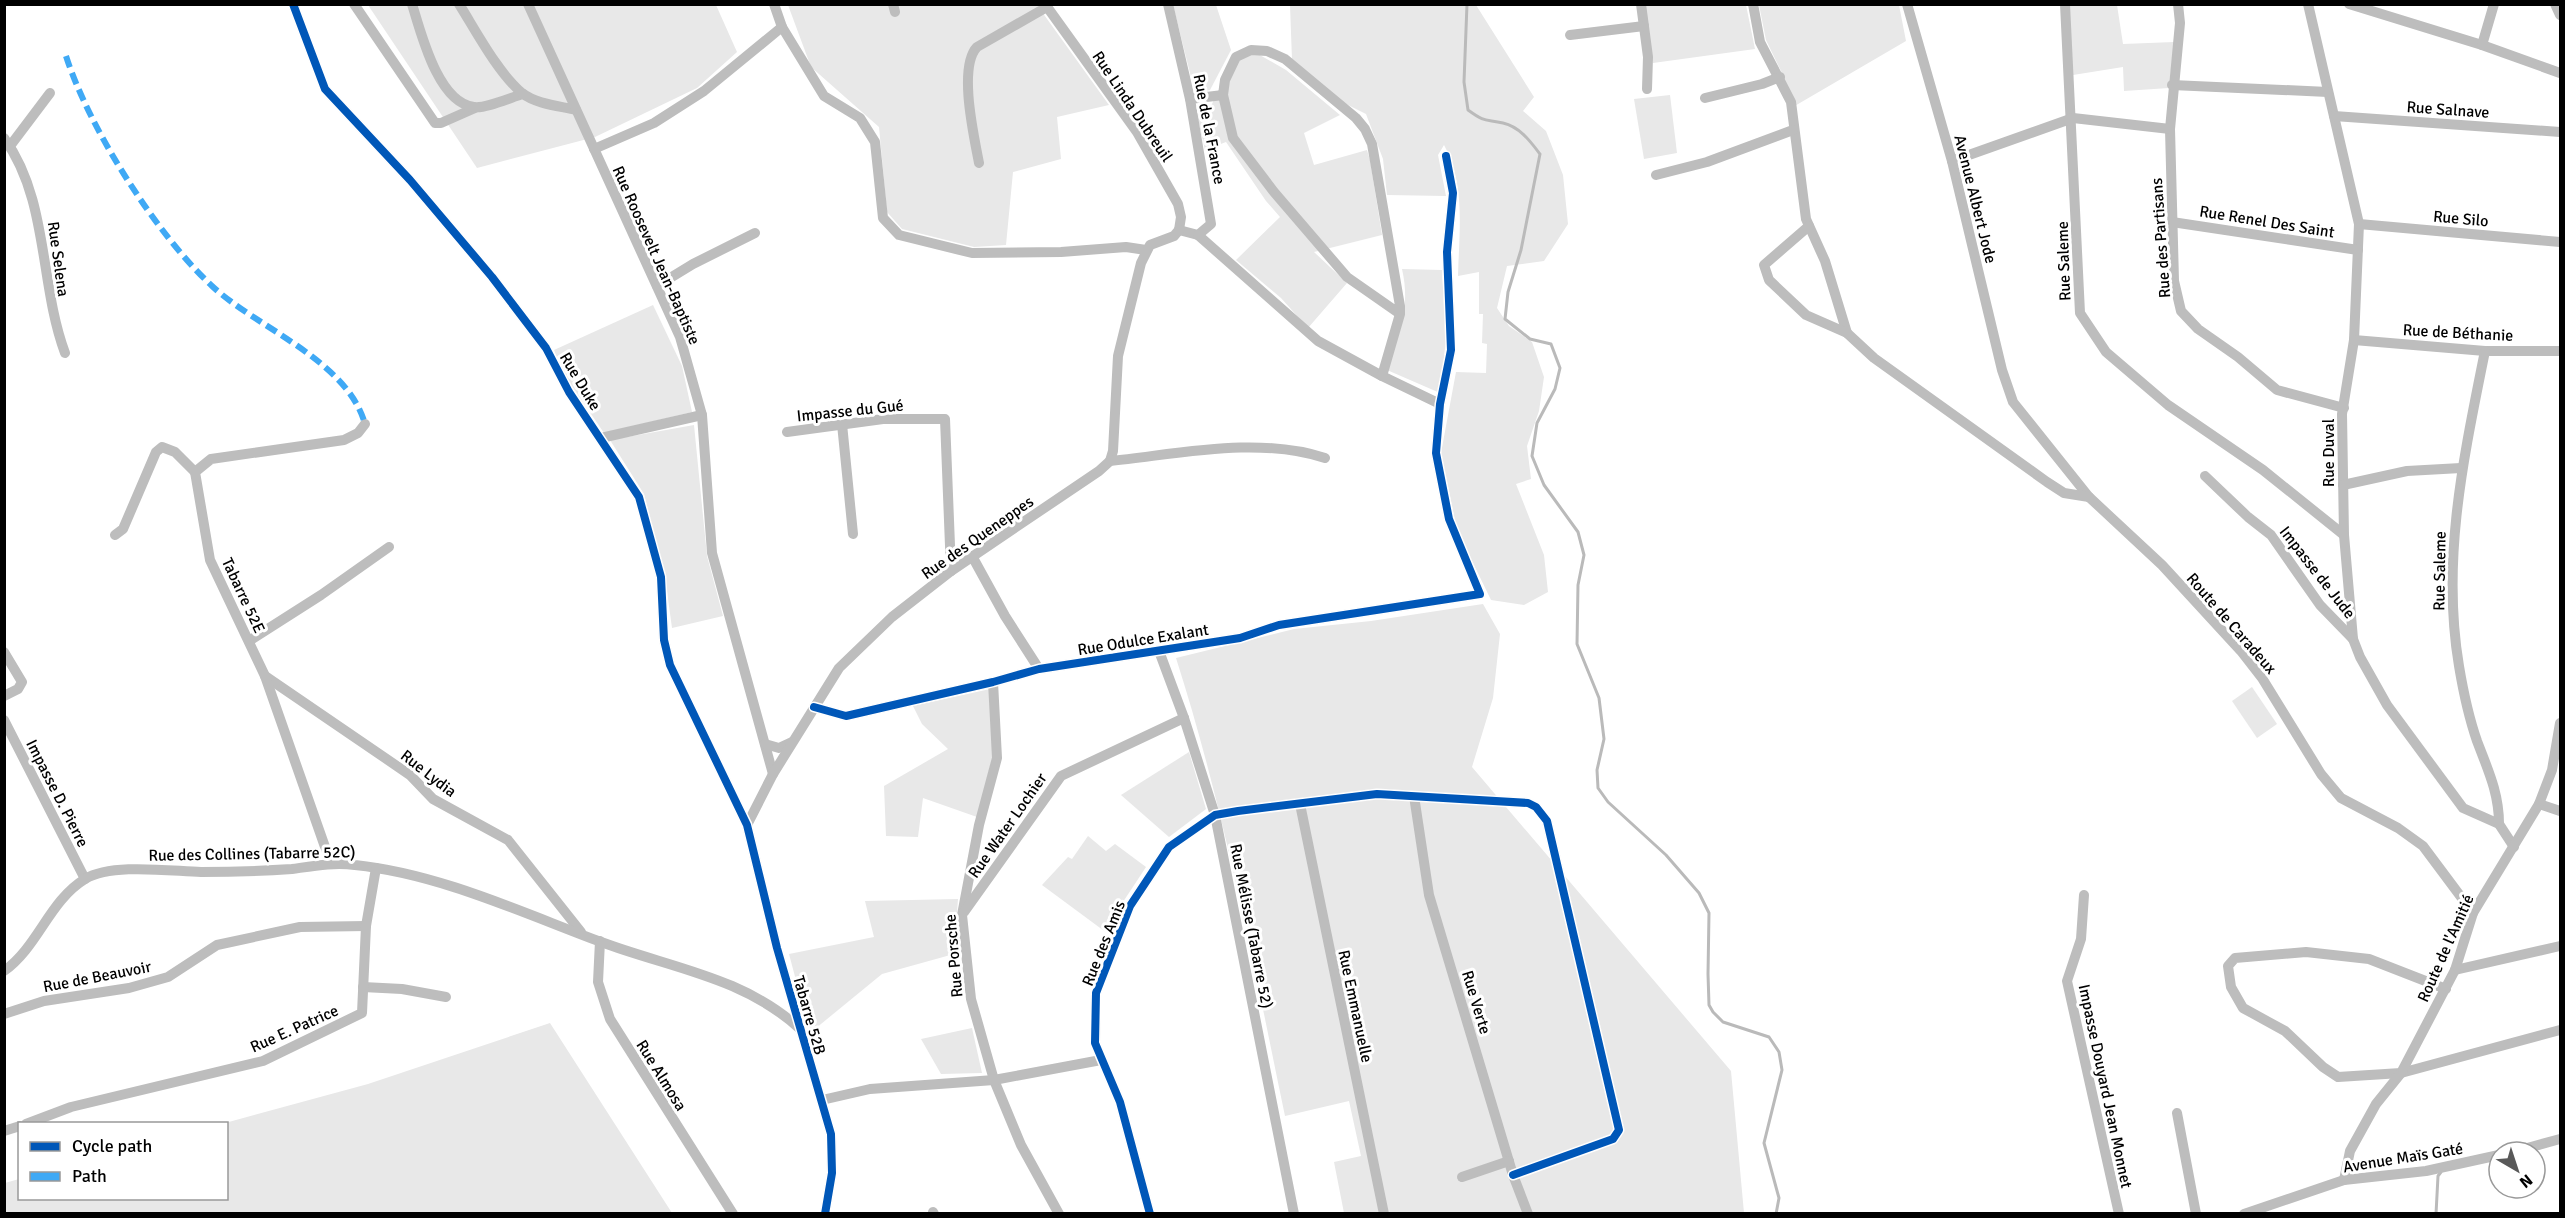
<svg xmlns="http://www.w3.org/2000/svg" width="2565" height="1218" font-family="Signika,sans-serif">
  <style>
    .green { fill: #e8e8e8 }
    .lines { fill: none; stroke-linecap: round; stroke-linejoin: round }
    .stream { stroke: #bababa; stroke-width: 3 }
    .minor { stroke: #bdbdbd; stroke-width: 10 }
    .quiet { stroke: #3fa9f5; stroke-width: 6; stroke-dasharray: 12 6; stroke-linecap: butt }
    .cycleway-casing { stroke: #fff; stroke-width: 11 }
    .cycleway { stroke: #0057b8; stroke-width: 8 }
    .labels { text-anchor: middle; stroke-width: 6; stroke-linejoin: round; paint-order: stroke }
    .street-label { font-size: 16px; fill: #000; stroke: #fff }
  </style>
  <rect width="100%" height="100%" fill="#fff"/>
  <g class="green">
    <polygon points="368,5 716,5 737,52 697,88 595,137 477,168"/>
    <polygon points="788,5 1037,5 1109,105 1057,117 1061,159 1013,172 1006,245 974,247 902,229 887,212 879,127 811,67"/>
    <polygon points="1173,5 1216,5 1231,50 1210,90 1195,93"/>
    <path d="M1290 5H1476L1534 97 1523 111 1546 131 1563 175 1568 224 1544 261 1507 266 1497 308 1509 326 1532 342 1544 377 1539 411 1527 446 1531 479 1516 484 1544 555 1548 592 1524 605 1491 600 1457 530 1441 453 1456 372 1486 373 1487 344 1482 343 1483 314H1479V272L1458 276C1459 232 1466 184 1444 145L1438 155 1446 196 1387 195 1383 159 1366 114 1324 93 1292 60Z"/>
    <polygon points="1644,5 1746,5 1755,49 1653,63"/>
    <polygon points="1759,5 1899,5 1906,41 1793,107 1781,71 1766,40"/>
    <polygon points="2068,5 2117,5 2123,44 2174,42 2169,88 2124,91 2123,67 2073,75"/>
    <polygon points="1251,50 1286,70 1340,115 1304,133 1314,165 1367,150 1370,160 1382,235 1314,252 1347,283 1308,328 1281,298 1236,260 1280,217 1266,201 1226,142 1205,150 1197,115 1210,108 1235,57"/>
    <polygon points="1670,95 1677,153 1644,159 1634,99"/>
    <path d="M1402 269 1442 270 1446 339 1440 393 1387 370C1399 334 1411 308 1402 269Z"/>
    <polygon points="653,305 682,366 692,412 604,433 563,373 554,350"/>
    <polygon points="694,425 707,556 723,616 672,628 665,577 644,494 610,440"/>
    <path d="M1483 604 1500 634 1493 698 1472 767 1731 1071 1744 1213H1344L1334 1162 1361 1156 1349 1101 1285 1116C1253 962 1224 808 1176 658L1294 629 1371 621Z"/>
    <polygon points="2252,687 2277,724 2257,738 2232,701"/>
    <polygon points="990,689 993,755 977,817 923,798 918,837 886,836 884,786 948,749 922,724 913,706"/>
    <polygon points="1189,752 1206,809 1169,837 1121,795"/>
    <polygon points="1088,836 1106,851 1115,844 1146,867 1119,908 1111,936 1042,885 1068,857 1072,859"/>
    <polygon points="958,899 954,954 882,974 810,1033 789,954 874,937 865,901"/>
    <polygon points="550,1023 672,1213 5,1213 5,1183 19,1179 20,1198 226,1198 225,1123 368,1084"/>
    <polygon points="972,1028 982,1073 941,1074 921,1039"/>
  </g>
  <g class="lines">
    <g class="stream">
      <path d="M1467 4 1464 82 1468 110C1486 123 1484 119 1503 123 1520 127 1530 141 1540 154L1521 250 1508 292 1505 319 1530 339 1551 344 1560 368 1555 389 1537 423 1532 456 1544 485 1578 532 1584 555 1578 585 1577 644 1599 698 1604 739 1597 770 1598 788 1608 802 1666 855 1699 893 1709 913 1708 974 1709 1005 1713 1012 1723 1022 1769 1037 1779 1052 1782 1070 1764 1143 1779 1198 1776 1214"/>
      <polyline points="2436,1214 2438,1176 2441,1172"/>
    </g>
    <g class="minor">
      <polyline points="293,4 325,89 410,180 492,277 546,348 569,392 639,497 661,577 664,640 670,665 747,825 777,948 831,1134 832,1173 825,1214"/>
      <polyline points="354,4 435,123 441,123 475,108"/>
      <path d="M412 4C421 33 438 103 474 107 485 109 512 97 523 94"/>
      <path d="M459 4C476 31 498 73 522 93 536 104 559 106 576 110"/>
      <polyline points="528,4 680,337 702,415 712,553 773,774"/>
      <polyline points="774,4 782,27 824,96 860,118 875,142 883,218 899,235 972,253 1061,252 1126,247 1146,250"/>
      <polyline points="893,4 895,12"/>
      <polyline points="1045,4 1137,132 1178,204 1181,217 1179,230"/>
      <polyline points="1168,4 1190,99 1211,224 1198,235 1179,230"/>
      <polyline points="1641,4 1648,57 1647,89"/>
      <polyline points="1753,4 1760,42 1791,102 1806,219 1825,261 1847,333"/>
      <polyline points="1907,4 1952,161 2002,370 2013,402 2089,497 2162,565 2241,651 2262,678 2321,774 2341,798 2398,828 2423,846 2473,913"/>
      <polyline points="2065,4 2080,313 2106,352 2168,405 2263,470 2344,535"/>
      <polyline points="2178,4 2180,23 2170,129 2174,281 2181,311 2198,329 2238,357 2277,390 2344,408"/>
      <polyline points="2308,4 2359,224 2354,340 2342,414 2344,535 2353,639 2360,657 2387,705 2463,808 2499,824 2514,847"/>
      <polyline points="2349,4 2482,45 2560,73"/>
      <polyline points="2555,4 2560,15"/>
      <polyline points="1570,35 1644,26"/>
      <polyline points="2482,45 2494,4"/>
      <polyline points="2172,85 2328,92"/>
      <polyline points="1705,98 1762,84 1780,77"/>
      <polyline points="1190,99 1223,95"/>
      <polyline points="2334,116 2560,132"/>
      <path d="M4 138C49 200 39 283 65 353"/>
      <polyline points="10,146 50,93"/>
      <polyline points="594,149 654,123 704,91 782,27"/>
      <polyline points="1952,161 2073,118 2170,129"/>
      <path d="M979 163C974 136 958 67 977 47L1047 7"/>
      <polyline points="1656,175 1707,162 1793,130"/>
      <polyline points="2172,222 2358,250"/>
      <polyline points="2359,224 2560,242"/>
      <polyline points="1809,226 1764,265 1769,280 1806,315 1847,333 1874,358 2047,482 2064,493 2089,497"/>
      <polyline points="1198,235 1318,341 1382,376 1440,404"/>
      <polyline points="657,286 693,264 755,233"/>
      <polyline points="2354,340 2485,351 2560,351"/>
      <path d="M2485 351C2464 456 2441 559 2459 666 2463 690 2469 718 2477 741 2488 770 2499 793 2499 824"/>
      <polyline points="1382,376 1400,314 1400,306 1372,144 1365,129 1356,118 1285,59 1267,51 1251,50 1236,57 1225,80 1223,95 1233,138 1274,192 1347,277 1400,314"/>
      <polyline points="842,424 853,534"/>
      <polyline points="787,432 883,419 945,419 951,571"/>
      <polyline points="601,438 702,415"/>
      <polyline points="1110,461 1113,451 1118,356 1141,263 1150,245 1174,236 1179,230"/>
      <polyline points="2205,476 2248,517 2271,535 2320,605 2353,639"/>
      <polyline points="2343,485 2407,471 2461,468"/>
      <polyline points="115,535 123,529 156,452 162,447 175,452 195,472"/>
      <polyline points="972,556 1005,616 1039,669"/>
      <polyline points="249,641 321,595 389,547"/>
      <polyline points="1159,651 1184,718 1215,815 1294,1214"/>
      <polyline points="4,652 22,682 18,689 4,696"/>
      <polyline points="265,676 410,775 433,799 508,840 581,932"/>
      <polyline points="993,682 997,758 979,825 962,915 971,999 994,1080 1021,1145 1059,1214"/>
      <polyline points="814,707 846,716 993,682 1039,669 1240,638 1279,625 1480,594 1449,519 1436,453 1440,404 1451,350 1447,252 1453,193 1446,156"/>
      <polyline points="4,720 85,879"/>
      <polyline points="765,744 779,748 792,742"/>
      <polyline points="1414,796 1429,895 1513,1175 1528,1214"/>
      <polyline points="1300,804 1384,1214"/>
      <polyline points="2539,804 2560,811"/>
      <path d="M747 825 773 774 839 668 892 617 951 571 1099 471 1110 461C1179 454 1258 436 1325 458"/>
      <polyline points="331,864 265,676 210,560 195,472 211,459 344,440 358,433 365,424"/>
      <polyline points="2084,895 2081,939 2067,981 2119,1214"/>
      <polyline points="964,912 1061,776 1184,718"/>
      <polyline points="600,941 598,982 610,1019 733,1214"/>
      <polyline points="2455,970 2560,946"/>
      <path d="M4 971C38 947 49 901 85 879 112 863 169 871 201 872 231 872 262 871 292 869 313 866 334 862 355 865 440 874 523 913 601 942 671 968 743 977 799 1028"/>
      <polyline points="363,987 402,989 446,997"/>
      <polyline points="2446,989 2369,959 2306,952 2235,958 2228,966 2231,987 2243,1008 2285,1031 2323,1067 2338,1077 2401,1073 2560,1030"/>
      <polyline points="4,1014 44,1001 129,988 168,977 217,945 300,927 366,926"/>
      <polyline points="822,1100 870,1089 994,1080 1101,1060"/>
      <polyline points="2177,1113 2196,1214"/>
      <polyline points="26,1124 71,1107 263,1061 362,1013 366,926 376,868"/>
      <polyline points="4,1131 20,1126"/>
      <polyline points="2513,1152 2560,1139"/>
      <polyline points="1462,1177 1509,1161"/>
      <polyline points="2344,1180 2350,1151 2376,1104 2401,1073 2455,970 2473,913 2539,804 2552,770 2560,723"/>
      <polyline points="933,1212 934,1214"/>
      <polyline points="1150,1214 1120,1102 1095,1043 1096,993 1130,906 1169,847 1215,815 1238,811 1377,794 1528,803 1536,807 1547,821 1619,1130 1613,1139 1513,1175"/>
      <polyline points="2244,1214 2344,1180 2426,1171 2499,1155"/>
    </g>
    <path class="quiet" d="M66 56C89 128 156 234 212 286 257 328 347 360 365 424"/>
    <g class="cycleway-casing">
      <g id="cycleway">
        <polyline points="293,4 325,89 410,180 492,277 546,348 569,392 639,497 661,577 664,640 670,665 747,825 777,948 831,1134 832,1173 825,1214"/>
        <polyline points="814,707 846,716 993,682 1039,669 1240,638 1279,625 1480,594 1449,519 1436,453 1440,404 1451,350 1447,252 1453,193 1446,156"/>
        <polyline points="1150,1214 1120,1102 1095,1043 1096,993 1130,906 1169,847 1215,815 1238,811 1377,794 1528,803 1536,807 1547,821 1619,1130 1613,1139 1513,1175"/>
      </g>
    </g>
    <use href="#cycleway" class="cycleway"/>
  </g>
  <g class="labels">
    <g class="street-label">
      <text transform="translate(1133 106) rotate(56)" y="6">Rue Linda Dubreuil</text>
      <text transform="translate(2448 109) rotate(4)" y="6">Rue Salnave</text>
      <text transform="translate(1210 129) rotate(79)" y="6">Rue de la France</text>
      <text transform="translate(1976 199) rotate(76)" y="6">Avenue Albert Jode</text>
      <text transform="translate(2461 218) rotate(5)" y="6">Rue Silo</text>
      <text transform="translate(2267 221) rotate(9)" y="6">Rue Renel Des Saint</text>
      <text transform="translate(2160 238) rotate(-94)" y="6">Rue des Partisans</text>
      <text transform="translate(657 255) rotate(66)" y="6">Rue Roosevelt Jean-Baptiste</text>
      <text transform="translate(59 259) rotate(82)" y="6">Rue Selena</text>
      <text transform="translate(2063 261) rotate(-92)" y="6">Rue Saleme</text>
      <text transform="translate(2458 332) rotate(3)" y="6">Rue de Béthanie</text>
      <text transform="translate(581 381) rotate(59)" y="6">Rue Duke</text>
      <text transform="translate(850 410) rotate(-6)" y="6">Impasse du Gué</text>
      <text transform="translate(2328 453) rotate(-90)" y="6">Rue Duval</text>
      <text transform="translate(977 537) rotate(-35)" y="6">Rue des Queneppes</text>
      <text transform="translate(2439 571) rotate(-89)" y="6">Rue Saleme</text>
      <text transform="translate(2318 572) rotate(52)" y="6">Impasse de Jude</text>
      <text transform="translate(244 595) rotate(65)" y="6">Tabarre 52E</text>
      <text transform="translate(2232 623) rotate(49)" y="6">Route de Caradeux</text>
      <text transform="translate(1143 639) rotate(-9)" y="6">Rue Odulce Exalant</text>
      <text transform="translate(429 773) rotate(38)" y="6">Rue Lydia</text>
      <text transform="translate(58 793) rotate(63)" y="6">Impasse D. Pierre</text>
      <text transform="translate(1007 825) rotate(-55)" y="6">Rue Water Lochier</text>
      <text transform="translate(252 853) rotate(-1)" y="6">Rue des Collines (Tabarre 52C)</text>
      <text transform="translate(1252 926) rotate(79)" y="6">Rue Mélisse (Tabarre 52)</text>
      <text transform="translate(1103 943) rotate(-68)" y="6">Rue des Amis</text>
      <text transform="translate(2445 948) rotate(-66)" y="6">Route de l'Amitié</text>
      <text transform="translate(953 956) rotate(-95)" y="6">Rue Porsche</text>
      <text transform="translate(97 976) rotate(-11)" y="6">Rue de Beauvoir</text>
      <text transform="translate(1477 1002) rotate(73)" y="6">Rue Verte</text>
      <text transform="translate(1356 1006) rotate(78)" y="6">Rue Emmanuelle</text>
      <text transform="translate(810 1015) rotate(74)" y="6">Tabarre 52B</text>
      <text transform="translate(294 1028) rotate(-24)" y="6">Rue E. Patrice</text>
      <text transform="translate(662 1075) rotate(58)" y="6">Rue Almosa</text>
      <text transform="translate(2106 1086) rotate(78)" y="6">Impasse Douyard Jean Monnet</text>
      <text transform="translate(2403 1157) rotate(-9)" y="6">Avenue Maïs Gaté</text>
    </g>
  </g>
  <rect width="2565" height="1218" fill="none" stroke="#000000" stroke-width="12"/>
  <rect x="18" y="1122" width="210" height="78" fill="#ffffff" stroke="#999999" stroke-width="1.5"/>
  <rect x="30" y="1142" width="30" height="9" fill="#0057b8" stroke="#999999" stroke-width="1.5"/>
  <text x="72" y="1152" font-size="18" fill="#000000">Cycle path</text>
  <rect x="30" y="1172" width="30" height="9" fill="#3fa9f5" stroke="#999999" stroke-width="1.5"/>
  <text x="72" y="1182" font-size="18" fill="#000000">Path</text>
  <g transform="translate(2517 1170) rotate(141)"><circle r="28" fill="#ffffff" stroke="#999999" stroke-width="1.5"/>
  <path d="M0-4.5L10 22L0 15L-10 22Z" fill="#595959"/>
  <text y="-9" font-size="16" font-weight="bold" text-anchor="middle" fill="#000000">N</text>
  </g>
</svg>
